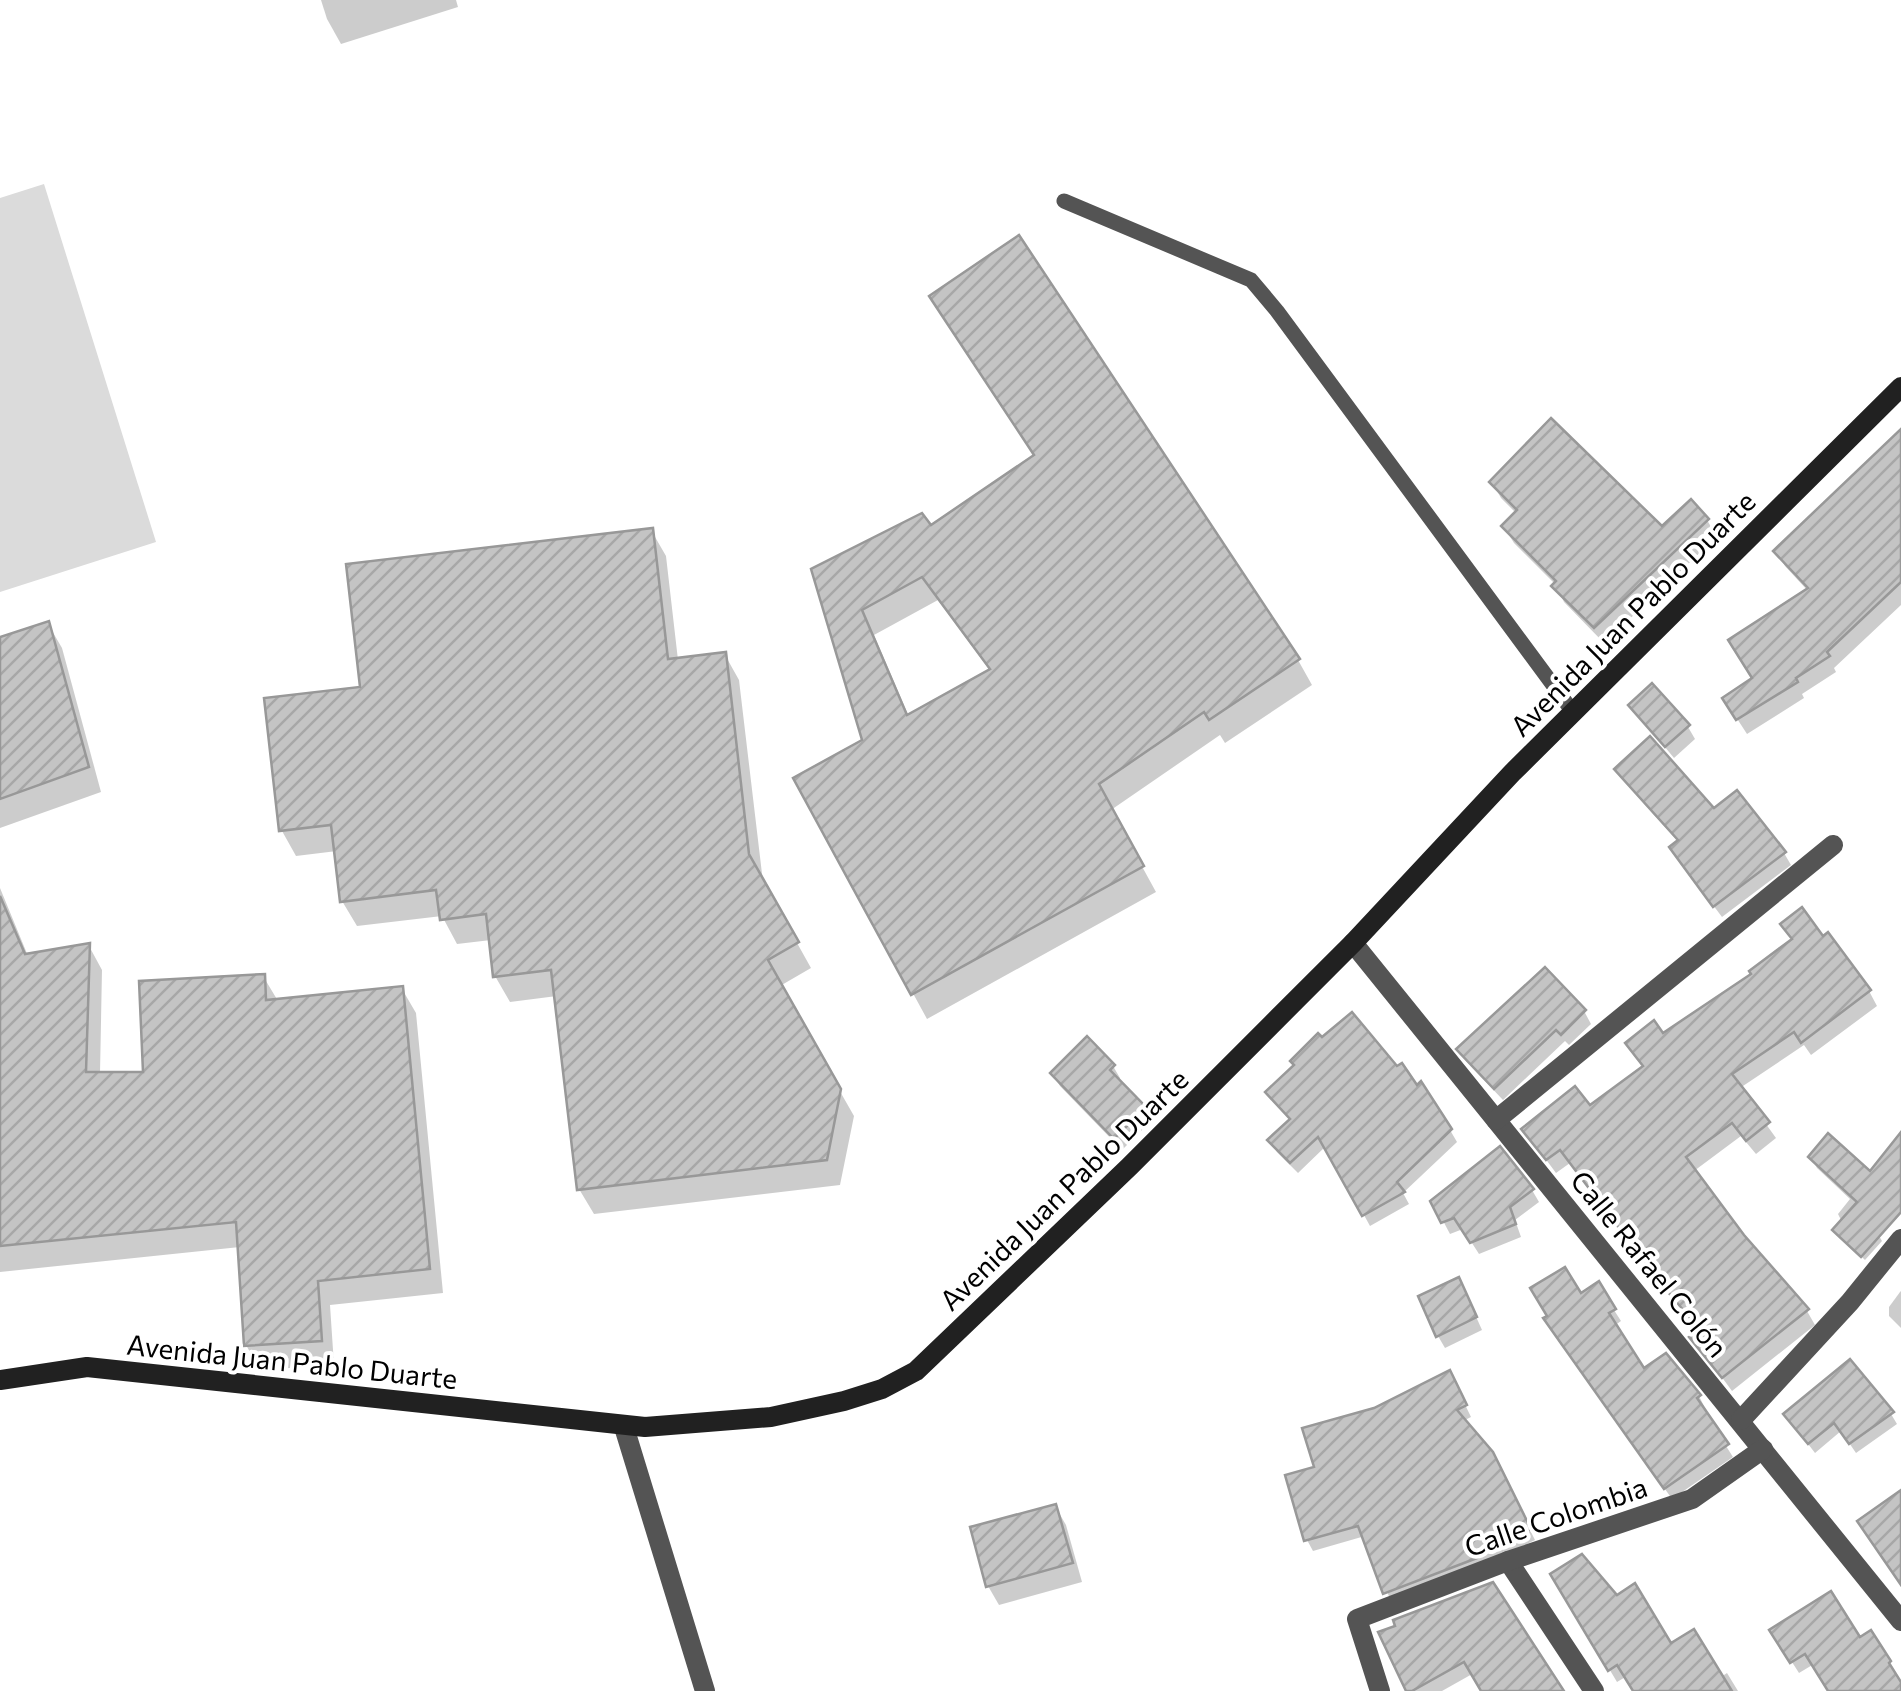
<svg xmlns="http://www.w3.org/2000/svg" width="1901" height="1691" font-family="Commissioner,sans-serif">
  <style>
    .park { fill: #dbdbdb }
    .shadow { fill: #0003; fill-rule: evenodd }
    .building { fill: url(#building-hatch); stroke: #989898; stroke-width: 2.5; fill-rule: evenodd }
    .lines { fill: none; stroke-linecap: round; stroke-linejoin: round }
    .service { stroke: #545454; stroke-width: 15 }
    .minor { stroke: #545454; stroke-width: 20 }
    .secondary { stroke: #212121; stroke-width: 20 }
    .labels { text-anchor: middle; stroke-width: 8; stroke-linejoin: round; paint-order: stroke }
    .street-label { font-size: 28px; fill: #000; stroke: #fff }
  </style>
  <defs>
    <pattern id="building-hatch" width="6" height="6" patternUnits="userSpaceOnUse" patternTransform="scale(2.5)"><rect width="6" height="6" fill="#c4c4c4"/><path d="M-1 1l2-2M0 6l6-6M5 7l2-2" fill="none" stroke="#a7a7a7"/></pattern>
  </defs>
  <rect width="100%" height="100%" fill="#fff"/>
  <polygon class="park" points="44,184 156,542 0,592 0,198"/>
  <g class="shadow">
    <polygon points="321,0 456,0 458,7 341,44 327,19"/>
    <polygon points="1901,445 1901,605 1834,668 1836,672 1802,694 1804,698 1747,734 1734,714 1808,591 1785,566 1776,551"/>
    <path d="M1036 457 1298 660 1312 685 1225 743 1220 735 1111 810 1156 892 927 1019 796 779 864 742 814 571 931 528ZM938 600 991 672 909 717 874 635Z"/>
    <polygon points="1492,482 1662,530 1707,520 1717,537 1604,643 1564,602 1556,585 1514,543 1504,527 1517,514 1501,498"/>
    <polygon points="651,530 666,556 678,660 725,655 739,680 763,882 811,968 780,986 854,1116 840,1185 594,1214 579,1189 557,996 510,1002 495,976 491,940 457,944 442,916 357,926 342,901 337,851 296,856 282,831 363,689"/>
    <polygon points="48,624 62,648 101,792 0,828 0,639"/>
    <polygon points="1631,706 1688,727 1695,739 1674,758"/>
    <polygon points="1617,769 1714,812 1784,853 1791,865 1722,917 1679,860 1679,843 1624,781"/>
    <polygon points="0,888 28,956 89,946 102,970 100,1074 146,1074 263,976 278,1001 402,989 416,1013 443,1293 330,1305 334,1365 260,1370 246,1345 240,1247 0,1272"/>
    <polygon points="1869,991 1877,1006 1811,1055 1804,1045 1740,1088 1776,1138 1756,1154 1741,1136 1694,1171 1742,1237 1807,1311 1815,1325 1732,1391 1693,1338 1701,1332 1570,1163 1556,1173 1524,1130 1590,1109 1644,1067 1663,1037"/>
    <polygon points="1584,1011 1591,1024 1569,1045 1565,1041 1503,1100 1466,1061 1459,1049"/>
    <polygon points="1113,1066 1120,1078 1118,1081 1144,1109 1151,1121 1122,1150 1060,1086 1053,1074"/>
    <polygon points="1268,1092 1450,1130 1457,1142 1403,1193 1409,1204 1370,1226 1326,1146 1298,1173 1277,1152 1270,1141 1291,1122"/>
    <polygon points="1901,1136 1901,1192 1879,1236 1882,1241 1865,1260 1837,1233 1844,1226 1838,1214 1850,1199 1817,1168 1811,1157 1870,1175"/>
    <polygon points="1532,1190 1539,1202 1515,1220 1521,1237 1479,1254 1463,1229 1450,1234 1433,1202"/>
    <polygon points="1598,1285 1621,1321 1614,1326 1643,1371 1699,1396 1705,1408 1703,1410 1733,1457 1672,1499 1553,1330 1580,1297"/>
    <polygon points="1465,1292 1482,1330 1445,1348 1438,1336"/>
    <polygon points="1900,1292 1901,1291 1901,1328 1889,1316 1889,1307"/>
    <polygon points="1455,1384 1471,1417 1463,1421 1498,1466 1535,1540 1482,1567 1392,1604 1365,1536 1313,1551 1307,1540 1288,1477 1317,1469 1375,1410"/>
    <polygon points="1891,1414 1897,1424 1856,1453 1841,1431 1815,1453 1786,1415"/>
    <polygon points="1055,1506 1066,1525 1082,1582 999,1605 988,1586"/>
    <polygon points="1553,1575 1617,1598 1670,1647 1721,1677 1727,1673 1738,1691 1636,1691 1627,1676 1617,1682"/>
    <polygon points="1772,1631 1859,1640 1870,1633 1901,1681 1901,1691 1830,1691 1814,1664 1799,1673"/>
    <polygon points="1381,1634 1559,1691 1484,1691 1474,1673 1442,1691 1409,1691"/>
  </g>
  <g class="building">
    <path d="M1019 235 1300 659 1209 720 1204 712 1099 784 1144 866 911 995 793 778 862 740 811 569 922 513 931 525 1034 455 929 296ZM922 577 990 669 907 715 862 610Z"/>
    <polygon points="1551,418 1662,526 1691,499 1709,519 1594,628 1551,586 1556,581 1501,526 1517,510 1489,482"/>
    <polygon points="1901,429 1901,582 1827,652 1830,656 1796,678 1798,682 1736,720 1722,698 1752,678 1728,640 1808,588 1773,551"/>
    <polygon points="653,528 668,659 726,652 749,854 799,942 768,960 841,1089 827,1160 577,1190 551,970 493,977 486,914 440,920 436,890 340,902 331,825 279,831 264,698 360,687 346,564"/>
    <polygon points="49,621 89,767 0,799 0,637"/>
    <polygon points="1652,683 1690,725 1665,747 1628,705"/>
    <polygon points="1650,736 1714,808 1737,790 1786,852 1713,907 1669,847 1678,840 1614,769"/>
    <polygon points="0,896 25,954 90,943 86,1072 143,1072 139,981 265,974 266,1000 403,986 430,1269 318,1281 322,1341 244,1346 236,1222 0,1246"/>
    <polygon points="1802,907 1823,936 1828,932 1871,990 1801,1043 1794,1032 1732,1074 1770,1122 1746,1141 1732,1123 1686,1157 1744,1235 1809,1309 1722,1378 1689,1337 1700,1330 1662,1285 1560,1150 1546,1160 1521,1129 1575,1086 1590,1105 1643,1066 1625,1043 1654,1020 1663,1033 1751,974 1749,971 1792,939 1780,924"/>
    <polygon points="1545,967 1586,1010 1561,1035 1556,1030 1494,1089 1456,1049"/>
    <polygon points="1352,1012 1397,1066 1402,1063 1417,1085 1421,1081 1452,1129 1397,1182 1405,1192 1362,1216 1318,1137 1290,1163 1267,1140 1290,1119 1265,1092 1294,1065 1290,1061 1318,1033 1322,1037"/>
    <polygon points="1087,1036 1115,1065 1110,1070 1146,1107 1114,1139 1050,1073"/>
    <polygon points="1901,1132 1901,1212 1861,1257 1832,1230 1857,1202 1808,1157 1828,1133 1870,1171"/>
    <polygon points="1500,1146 1534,1189 1510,1207 1516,1224 1470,1243 1454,1218 1441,1223 1430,1201"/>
    <polygon points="1565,1267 1581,1293 1599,1281 1616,1309 1609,1313 1644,1368 1666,1353 1701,1395 1697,1398 1729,1444 1664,1489 1543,1318 1547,1316 1530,1288"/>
    <polygon points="1459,1277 1477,1317 1436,1337 1418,1296"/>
    <polygon points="1850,1359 1894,1412 1849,1444 1834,1423 1808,1444 1783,1414"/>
    <polygon points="1450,1370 1467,1405 1457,1410 1493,1452 1531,1529 1477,1558 1383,1594 1358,1526 1304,1541 1285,1475 1314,1467 1302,1428 1374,1408"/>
    <polygon points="1901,1490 1901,1585 1857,1521"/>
    <polygon points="1056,1504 1073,1563 986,1587 970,1527"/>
    <polygon points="1582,1554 1617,1595 1635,1583 1671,1643 1694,1629 1732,1691 1633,1691 1617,1665 1608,1671 1550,1574"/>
    <polygon points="1493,1582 1564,1691 1481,1691 1464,1662 1412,1691 1406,1691 1378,1632 1395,1626 1393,1620"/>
    <polygon points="1831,1591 1860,1637 1871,1630 1891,1661 1889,1663 1901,1682 1901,1691 1828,1691 1805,1654 1790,1663 1769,1630"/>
  </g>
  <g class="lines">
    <polyline class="service" points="1064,201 1251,280 1277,311 1573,712"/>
    <g class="minor">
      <polyline points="1353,943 1901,1621"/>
      <polyline points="1496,1120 1833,845"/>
      <polyline points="1741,1420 1850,1302 1901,1239"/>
      <polyline points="624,1427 705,1691"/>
      <polyline points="1508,1561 1594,1691"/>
      <polyline points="1380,1691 1357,1619 1508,1561 1692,1499 1763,1449"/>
    </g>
    <polyline class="secondary" points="0,1380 87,1367 645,1427 771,1417 844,1401 882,1389 916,1371 1129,1167 1353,943 1512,773 1901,387"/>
  </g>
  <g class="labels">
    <g class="street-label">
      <text transform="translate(1633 614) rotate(-45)" y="10">Avenida Juan Pablo Duarte</text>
      <text transform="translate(1064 1190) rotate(-44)" y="10">Avenida Juan Pablo Duarte</text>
      <text transform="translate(1649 1264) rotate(51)" y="10">Calle Rafael Colón</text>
      <text transform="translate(292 1362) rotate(6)" y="10">Avenida Juan Pablo Duarte</text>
      <text transform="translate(1556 1517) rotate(-19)" y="10">Calle Colombia</text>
    </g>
  </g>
</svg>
